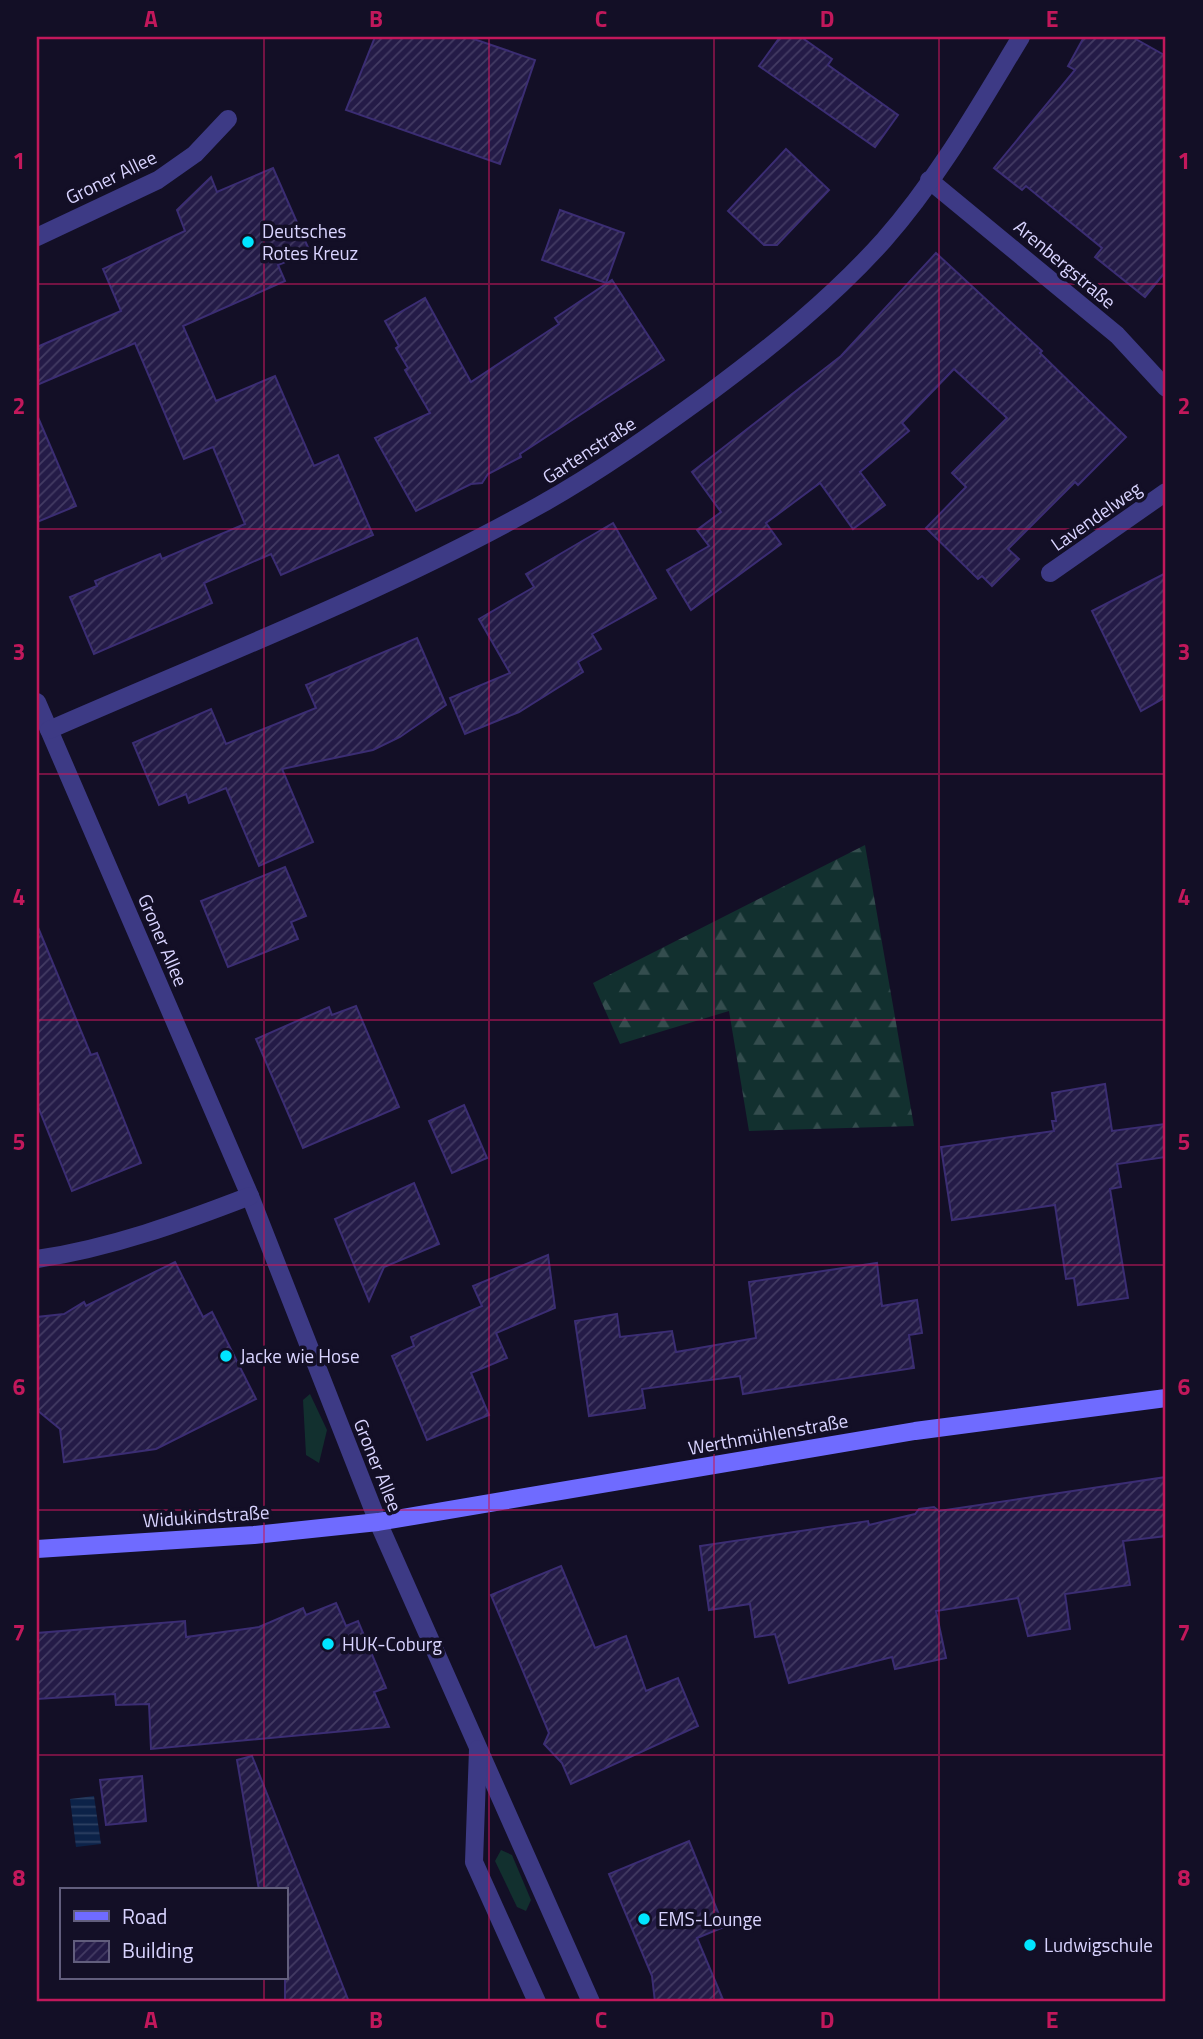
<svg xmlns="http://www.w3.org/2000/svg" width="1203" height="2039" font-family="'Titillium Web',sans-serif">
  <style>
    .grass { fill: #12302f }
    .forest { fill: url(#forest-firs) }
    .water { fill: url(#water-rules) }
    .building { fill: url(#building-hatch); stroke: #3b2d73; stroke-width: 2 }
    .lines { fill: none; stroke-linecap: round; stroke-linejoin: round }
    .minor { stroke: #3d3a85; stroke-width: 18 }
    .secondary { stroke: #6f6bff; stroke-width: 18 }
    .grid { fill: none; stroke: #c2185b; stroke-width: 2; stroke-opacity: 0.55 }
    .poi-dot { fill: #00e5ff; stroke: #130f26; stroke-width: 2.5 }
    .labels { text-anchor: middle; stroke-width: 7; stroke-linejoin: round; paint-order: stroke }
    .street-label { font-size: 19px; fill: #d9d4ff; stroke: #130f26 }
    .poi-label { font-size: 19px; fill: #d9d4ff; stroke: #130f26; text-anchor: start }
    .neatline { fill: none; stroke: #c2185b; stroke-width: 2.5 }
    .grid-label { font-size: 23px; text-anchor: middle; font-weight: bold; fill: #c2185b }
  </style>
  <defs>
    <pattern id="forest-firs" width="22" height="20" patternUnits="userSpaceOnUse" patternTransform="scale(1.75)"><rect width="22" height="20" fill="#12302f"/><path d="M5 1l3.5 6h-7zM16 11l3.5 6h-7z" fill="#344d4e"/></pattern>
    <pattern id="water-rules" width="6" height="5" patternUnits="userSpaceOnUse" patternTransform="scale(1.75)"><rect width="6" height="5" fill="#0c2248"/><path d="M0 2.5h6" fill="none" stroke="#2f4163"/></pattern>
    <pattern id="building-hatch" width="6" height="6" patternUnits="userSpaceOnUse" patternTransform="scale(1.75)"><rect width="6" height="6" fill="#241b47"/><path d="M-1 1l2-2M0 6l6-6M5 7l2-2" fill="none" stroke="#433b63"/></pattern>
  </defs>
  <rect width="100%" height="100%" fill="#130f26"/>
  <g class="grass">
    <polygon points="310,1394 327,1430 319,1463 306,1455 303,1400"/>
    <polygon points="501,1850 512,1855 531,1900 526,1911 517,1907 495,1861"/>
  </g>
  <polygon class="forest" points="865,845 914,1126 749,1131 729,1011 620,1044 593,983"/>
  <polygon class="water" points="94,1796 101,1844 76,1847 70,1799"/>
  <g class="building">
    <polygon points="375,37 468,37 535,60 500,164 346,110"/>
    <polygon points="780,37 801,37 832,59 828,65 898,115 875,147 759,66"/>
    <polygon points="1084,37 1132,37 1166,56 1166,271 1145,297 1095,257 1102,248 1026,186 1022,190 994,168 1075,70 1068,66"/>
    <polygon points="786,149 829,190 777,245 764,245 728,211"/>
    <polygon points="273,168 310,252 278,265 285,281 183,326 216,401 275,376 314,466 338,455 373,535 281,575 271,554 204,583 212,603 94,654 70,597 97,586 95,581 160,554 162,559 245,524 213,447 184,459 135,343 37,385 37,347 121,311 103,269 185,231 177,210 211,177 217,192"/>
    <polygon points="560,210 624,233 606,283 542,260"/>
    <polygon points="936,253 1042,351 1040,353 1126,437 1078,485 1075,482 1008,549 1019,559 992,586 982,576 978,579 926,528 966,487 952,473 1007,418 954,369 902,423 909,431 860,472 885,505 853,529 820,483 766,523 781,544 691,610 667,570 709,546 697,530 721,512 692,472 841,356"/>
    <polygon points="612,280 664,360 520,454 521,457 488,474 482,483 471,484 416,511 375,438 430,413 405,370 408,368 396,348 399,346 385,321 425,298 471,382 559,324 555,318"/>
    <polygon points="37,415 76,506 37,522"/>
    <polygon points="613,523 656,598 592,634 601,649 578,662 583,672 519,712 465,734 450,698 510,673 479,619 534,587 526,574"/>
    <polygon points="1166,573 1166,697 1141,711 1092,611"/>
    <polygon points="417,638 446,705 400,737 373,750 282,769 313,842 259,866 226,788 189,803 186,794 159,805 133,743 211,709 226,744 316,708 306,685"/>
    <polygon points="285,867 306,916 291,922 298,939 228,967 201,901"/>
    <polygon points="37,925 91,1055 97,1053 141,1163 72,1191 37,1104"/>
    <polygon points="356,1006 399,1107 303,1148 256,1039 329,1007 332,1015"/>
    <polygon points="1105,1084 1112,1131 1166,1124 1166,1157 1117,1164 1121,1187 1110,1189 1128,1298 1078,1305 1074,1278 1066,1279 1055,1205 952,1220 941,1147 1054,1131 1052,1121 1056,1121 1052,1093"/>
    <polygon points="464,1105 487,1158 452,1173 429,1121"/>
    <polygon points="414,1183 439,1244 384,1267 369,1301 335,1219"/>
    <polygon points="548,1255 555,1308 496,1333 507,1358 471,1373 489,1415 427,1440 392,1356 414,1346 411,1337 482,1306 473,1286"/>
    <polygon points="175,1262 203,1317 212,1312 256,1399 156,1449 64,1462 60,1429 37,1410 37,1317 64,1314 84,1302 86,1306"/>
    <polygon points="877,1263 882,1306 917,1300 922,1333 909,1335 914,1368 743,1394 740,1376 642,1389 645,1408 589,1416 575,1321 617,1314 620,1337 672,1331 676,1352 756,1338 749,1282"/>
    <polygon points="1166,1477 1166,1536 1123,1541 1130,1585 1065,1594 1070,1629 1028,1636 1018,1598 936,1611 946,1658 895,1669 892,1657 789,1683 775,1634 755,1637 750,1604 709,1610 700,1546 868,1521 869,1525 915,1514 919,1509 934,1507 939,1511"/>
    <polygon points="561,1566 595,1648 626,1636 646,1691 678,1678 698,1726 571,1784 562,1763 544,1744 549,1733 491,1595"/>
    <polygon points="336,1603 346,1626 358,1621 386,1688 374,1692 389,1727 151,1749 149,1704 116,1705 115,1694 37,1699 37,1633 185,1621 186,1637 259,1627 303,1608 306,1615"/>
    <polygon points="252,1756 327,1946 349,2002 285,2002 285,1890 259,1890 237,1760"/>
    <polygon points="142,1776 146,1821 106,1825 100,1780"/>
    <polygon points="689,1841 724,1927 697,1938 724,2002 655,2002 652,1976 609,1874"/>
  </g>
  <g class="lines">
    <g class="minor">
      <polyline points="929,180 1117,335 1166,388"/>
      <polyline points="37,237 158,180 195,154 228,119"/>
      <polyline points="1050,573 1166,492"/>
      <polyline points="37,702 250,1196 378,1522 591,2002"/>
      <path d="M49 730C213 658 385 592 540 505 599 472 654 433 709 393 771 347 832 298 884 240 938 179 979 106 1021 37"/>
      <path d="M37 1259C111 1248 180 1223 250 1196"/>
      <polyline points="478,1749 474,1862 537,2002"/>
    </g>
    <polyline class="secondary" points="37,1549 254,1535 378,1522 915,1431 1166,1398"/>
  </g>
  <path class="grid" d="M264 37V1890M489 37V2002M714 37V2002M939 37V2002M37 284H1166M37 529H1166M37 774H1166M37 1020H1166M37 1265H1166M37 1510H1166M37 1755H1166M264 1978V2002"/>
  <g class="poi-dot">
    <circle cx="248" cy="242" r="7"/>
    <circle cx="226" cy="1356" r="7"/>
    <circle cx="328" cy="1644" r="7"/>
    <circle cx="644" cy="1919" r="7"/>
    <circle cx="1030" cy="1945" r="7"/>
  </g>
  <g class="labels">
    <g class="street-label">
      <text transform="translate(111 177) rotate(-26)" y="7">Groner Allee</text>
      <text transform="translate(1065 264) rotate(40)" y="7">Arenbergstraße</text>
      <text transform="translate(589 450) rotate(-33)" y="7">Gartenstraße</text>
      <text transform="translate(1096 516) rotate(-35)" y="7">Lavendelweg</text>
      <text transform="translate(163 940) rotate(67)" y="7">Groner Allee</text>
      <text transform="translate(768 1434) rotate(-10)" y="7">Werthmühlenstraße</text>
      <text transform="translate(378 1465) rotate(68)" y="7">Groner Allee</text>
      <text transform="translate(206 1516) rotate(-4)" y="7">Widukindstraße</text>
    </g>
    <g class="poi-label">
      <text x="262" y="238">Deutsches<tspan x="262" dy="22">Rotes Kreuz</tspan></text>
      <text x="240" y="1363">Jacke wie Hose</text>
      <text x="342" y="1651">HUK-Coburg</text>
      <text x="658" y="1926">EMS-Lounge</text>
      <text x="1044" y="1952">Ludwigschule</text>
    </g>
  </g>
  <rect width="1203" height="2039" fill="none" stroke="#130f26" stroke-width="77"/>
  <rect x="60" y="1888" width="228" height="91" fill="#130f26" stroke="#625e7d" stroke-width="2"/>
  <rect x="74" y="1911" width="35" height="10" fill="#6f6bff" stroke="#625e7d" stroke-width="2"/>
  <text x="122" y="1924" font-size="21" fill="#d9d4ff">Road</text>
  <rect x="74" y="1941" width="35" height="21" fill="url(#building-hatch)" stroke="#625e7d" stroke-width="2"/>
  <text x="122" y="1958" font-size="21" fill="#d9d4ff">Building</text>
  <rect x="38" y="38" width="1126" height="1962" class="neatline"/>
  <g class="grid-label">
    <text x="151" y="27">A</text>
    <text x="376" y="27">B</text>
    <text x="601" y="27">C</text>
    <text x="827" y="27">D</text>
    <text x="1052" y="27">E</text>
    <text x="19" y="169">1</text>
    <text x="1184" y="169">1</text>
    <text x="19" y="414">2</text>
    <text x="1184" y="414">2</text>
    <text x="19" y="660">3</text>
    <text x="1184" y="660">3</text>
    <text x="19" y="905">4</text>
    <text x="1184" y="905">4</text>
    <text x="19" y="1150">5</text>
    <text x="1184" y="1150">5</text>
    <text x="19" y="1395">6</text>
    <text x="1184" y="1395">6</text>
    <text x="19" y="1641">7</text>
    <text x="1184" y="1641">7</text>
    <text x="19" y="1886">8</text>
    <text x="1184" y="1886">8</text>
    <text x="151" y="2028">A</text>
    <text x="376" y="2028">B</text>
    <text x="601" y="2028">C</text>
    <text x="827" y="2028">D</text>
    <text x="1052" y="2028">E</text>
  </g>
</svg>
